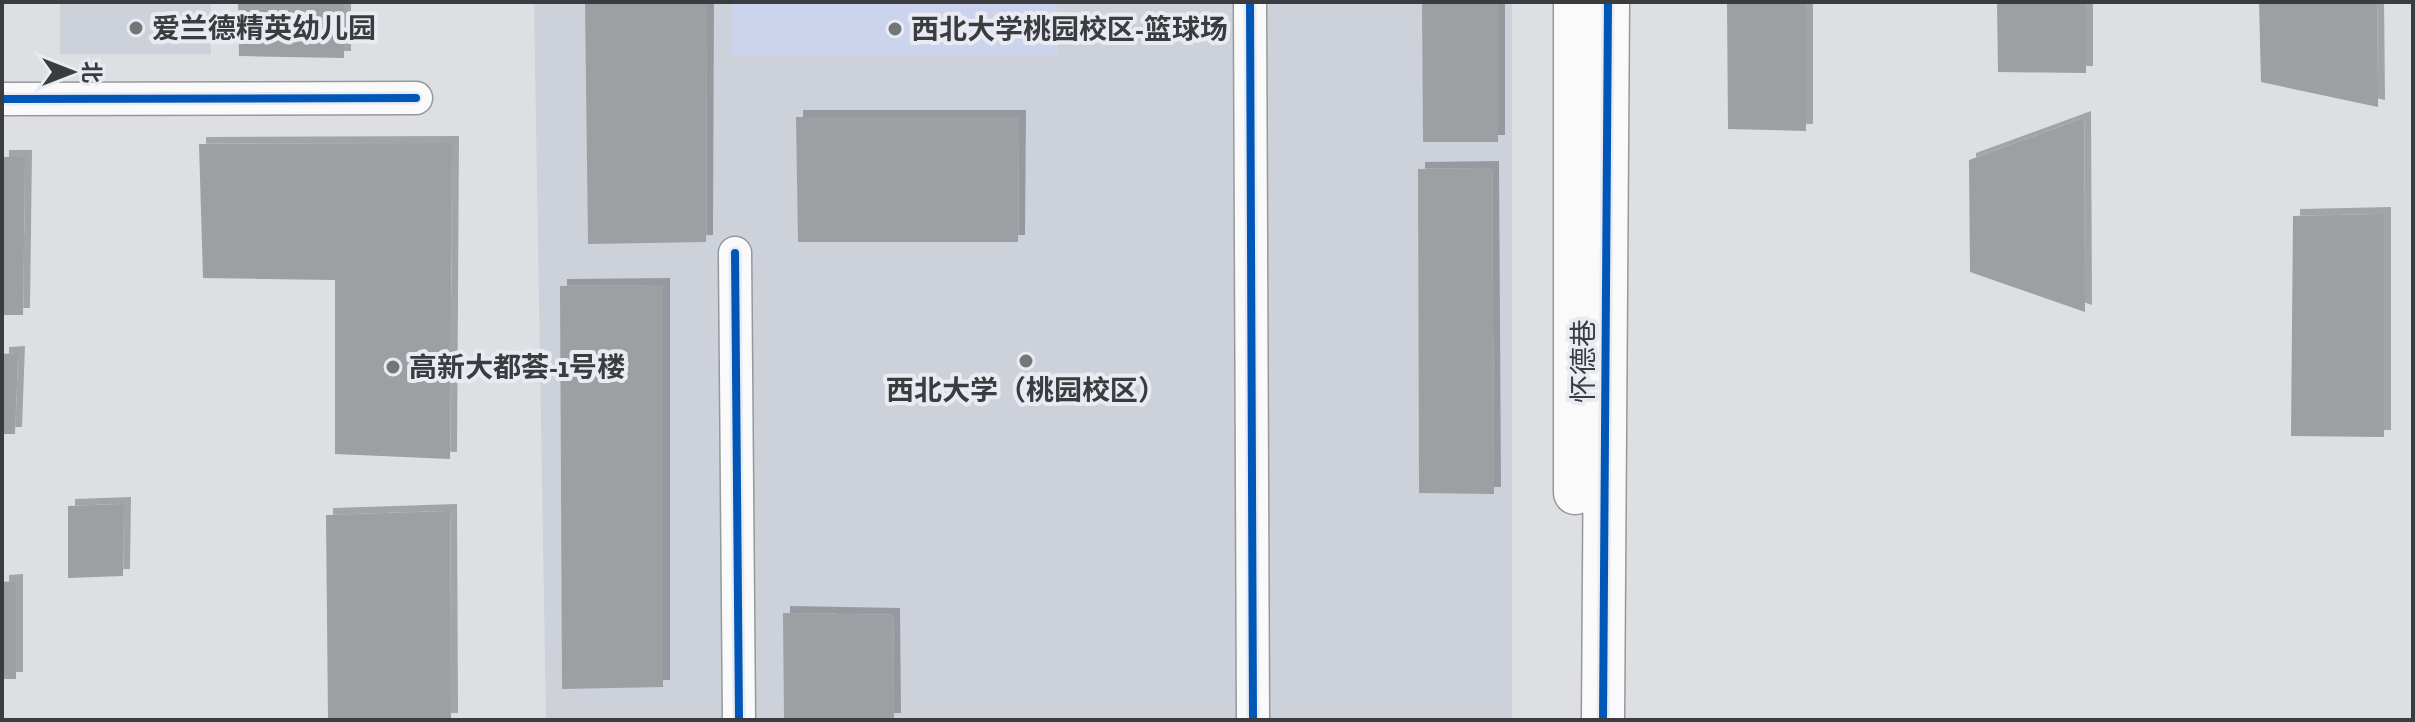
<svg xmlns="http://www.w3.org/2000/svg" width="2415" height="722" font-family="'Zilla Slab','Noto Sans SC',serif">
<defs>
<filter id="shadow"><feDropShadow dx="7" dy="-7" stdDeviation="0" flood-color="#0004"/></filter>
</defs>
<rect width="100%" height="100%" fill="#dddfe3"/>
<path fill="#cdd1d9" d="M60,2H211V54H60Z
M534,2H1512V720H546Z"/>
<path fill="#cbd3ed" d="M732,2H1058V56H732Z"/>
<path fill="#9e9fa2" filter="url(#shadow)" d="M238,2H344V58L239,56Z
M585,2H707L706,242L588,244Z
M1422,2H1498V142H1423Z
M1727,2H1806V131L1728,129Z
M1997,2H2086V73L1998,72Z
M2259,2H2377L2378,107L2261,82Z
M796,117H1019L1018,242H798Z
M2084,118L2085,312L1970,272L1969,160Z
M452,143L450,459L335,454V280L203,278L199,144Z
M2,157H25L23,315H2Z
M1492,168L1494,494L1419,493L1418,169Z
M2384,214V437L2291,436L2293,216Z
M663,285V687L562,689L560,286Z
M18,353L15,434H2V354Z
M124,504L123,576L68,578V506Z
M450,511L451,720H328L326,515Z
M16,581V679H2V582Z
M783,613L893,615L894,720H784Z"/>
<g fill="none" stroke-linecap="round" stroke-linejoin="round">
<defs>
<path id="minor" d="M1250,2L1253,720
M2,99L416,98
M735,253L739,720"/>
<path id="tertiary" d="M1575,2V493
M1603,720L1608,2"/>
</defs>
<use href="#minor" stroke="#97989b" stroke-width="35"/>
<use href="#tertiary" stroke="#97989b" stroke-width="45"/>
<use href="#minor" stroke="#fafafb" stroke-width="32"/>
<use href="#tertiary" stroke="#fafafb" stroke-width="42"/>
<defs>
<path id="cycleway" d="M1250,2L1253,720
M2,99L416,98
M735,253L739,720
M1603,720L1608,2"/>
</defs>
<use href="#cycleway" stroke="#e9ebf2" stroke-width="13"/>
<use href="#cycleway" stroke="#0057b8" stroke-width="8"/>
</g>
<g fill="#747578" stroke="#e9ebf2" stroke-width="3">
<circle cx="136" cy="28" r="8"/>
<circle cx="895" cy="29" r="8"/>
<circle cx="1026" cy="361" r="8"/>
<circle cx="393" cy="367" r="8"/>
</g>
<g text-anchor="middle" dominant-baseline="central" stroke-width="8" stroke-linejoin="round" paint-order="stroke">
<g font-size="28" font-weight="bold" fill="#3b3c3f" stroke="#e9ebf2" text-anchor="start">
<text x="152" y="28">爱兰德精英幼儿园</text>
<text x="911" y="29">西北大学桃园校区-篮球场</text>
<text x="409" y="367">高新大都荟-1号楼</text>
<text x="1026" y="390" text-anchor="middle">西北大学（桃园校区）</text>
</g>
<g font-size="28" fill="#3b3c3f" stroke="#e9ebf2">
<text transform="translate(1583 361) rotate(-90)">怀德巷</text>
</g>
</g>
<rect width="2415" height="722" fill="none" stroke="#3b3c3f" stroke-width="8"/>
<g transform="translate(72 72) rotate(90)" stroke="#e9ebf2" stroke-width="6" paint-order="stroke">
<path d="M0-6L14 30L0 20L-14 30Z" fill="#3b3c3f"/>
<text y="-12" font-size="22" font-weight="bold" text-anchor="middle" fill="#3b3c3f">北</text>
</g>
</svg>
